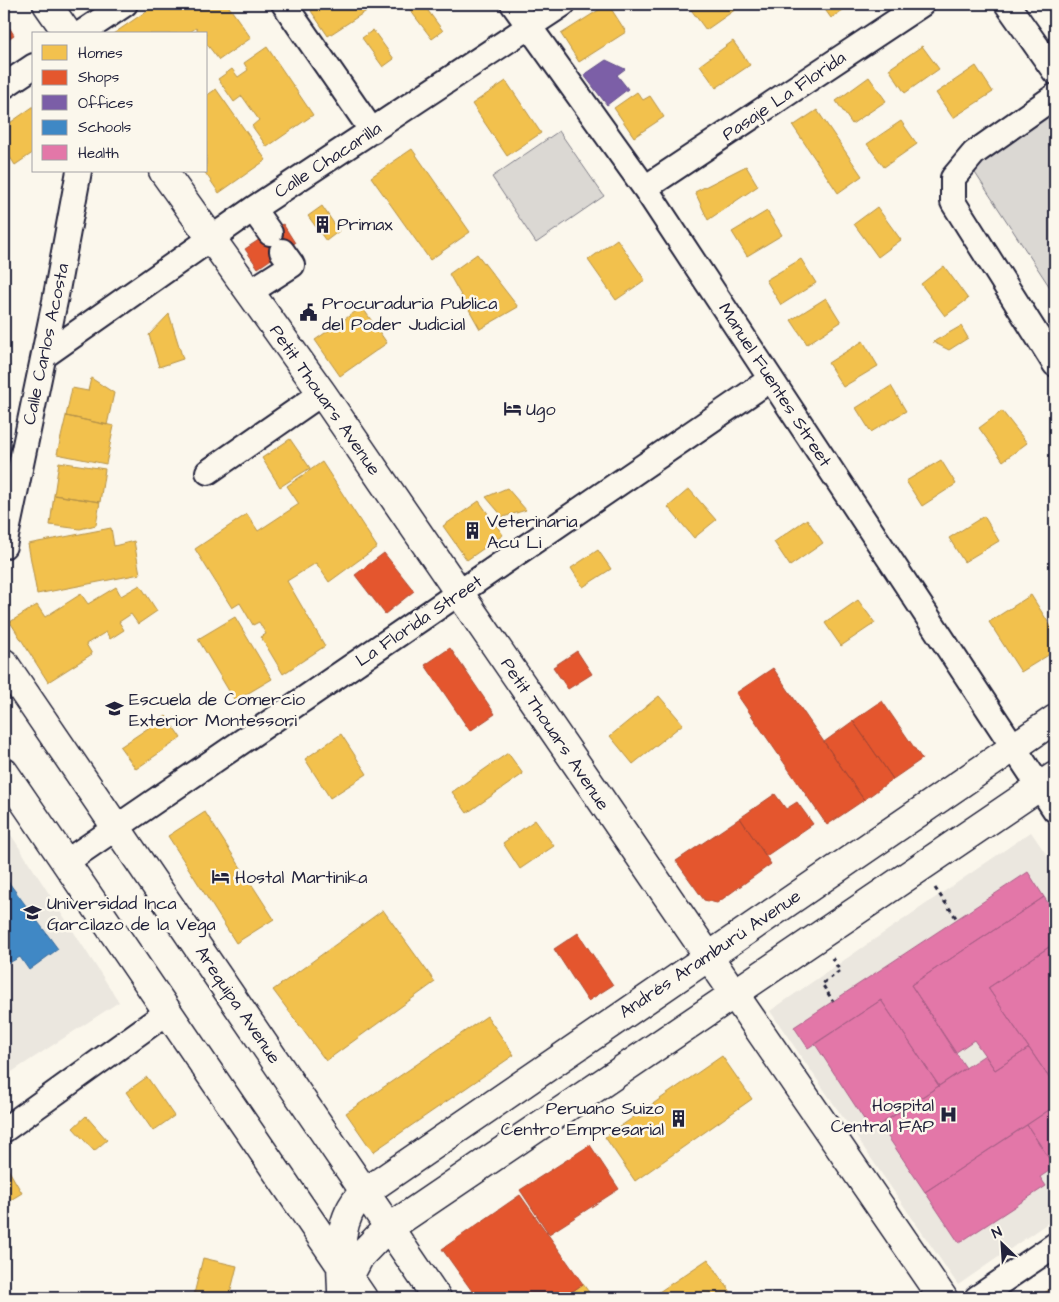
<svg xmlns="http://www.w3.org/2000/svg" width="1059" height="1302" font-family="'Architects Daughter',sans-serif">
<rect width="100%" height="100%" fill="#fbf7ec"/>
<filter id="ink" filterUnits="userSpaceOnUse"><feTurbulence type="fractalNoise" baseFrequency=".02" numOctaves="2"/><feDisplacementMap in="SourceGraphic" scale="10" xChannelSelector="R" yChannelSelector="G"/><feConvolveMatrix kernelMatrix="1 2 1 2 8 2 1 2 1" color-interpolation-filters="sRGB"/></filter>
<g filter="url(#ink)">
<path fill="#ebe7df" d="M4,824L119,1002L4,1077Z
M1031,832L1055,867V1218L958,1285L770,1011Z"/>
<path fill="#dbd8d3" stroke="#7e7d87" d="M1055,90V295L964,156Z
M559,131L604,196L536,243L492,177Z"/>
<path fill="#f2c14e" stroke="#b49148" d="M157,4H227L251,38L219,60L206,43V34H200L196,28L187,34H113Z
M322,4H364L368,10L328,36L311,11Z
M419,4H423L443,31L432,39L410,10Z
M608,4L626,32L579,62L561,34Z
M694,4H737L739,7L706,30L689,7Z
M821,4H852L831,18Z
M373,30L394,59L383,67L362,38Z
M733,41L750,65L716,88L700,65Z
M922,46L939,69L905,93L889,69Z
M267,47L313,115L267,147L252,126L259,120L242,96L234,102L218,79L232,69L238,77L248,70L244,63Z
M976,66L993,92L953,118L936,93Z
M869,77L886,101L852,124L836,101Z
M506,81L541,133L507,156L472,104Z
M216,89L266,160L219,193L204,171H206V96Z
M637,92L643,100L650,96L664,117L634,137L614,108Z
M34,106V152L15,165L4,148V127Z
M817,110L862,176L838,193L793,126Z
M901,121L917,144L884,167L867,144Z
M412,149L470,232L430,260L371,177Z
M746,166L758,186L708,220L695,192Z
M322,206L339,231L326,241L308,216Z
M877,207L901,240L878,257L854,224Z
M767,211L782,235L747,256L732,232Z
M617,239L645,280L616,300L588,260Z
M477,254L518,307L480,329L449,274Z
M801,259L816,283L781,305L766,280Z
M944,266L968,299L945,316L921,284Z
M826,298L841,322L807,344L791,320Z
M362,307L387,343L340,376L315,340Z
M169,314L183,359L159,367L149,335Z
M961,326L968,338L949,350L933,342Z
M863,341L878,366L843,387L828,363Z
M91,378L114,393L107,425L66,416L72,388L88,391Z
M891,386L906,411L871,432L856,408Z
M1002,411L1027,443L1003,461L979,428Z
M66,416L114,426L106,464L57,454Z
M290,439L310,468L280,487L262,458Z
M941,460L956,484L922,506L906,481Z
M59,462L105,469L100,502L54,495Z
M322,462L377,547L329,582L316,563L287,581L325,646L283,674L261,637L266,634L259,622L253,625L240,603L232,608L195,549L247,514L258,531L299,504L287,486Z
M507,488L526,510L503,517L486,497Z
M689,489L716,520L694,538L668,507Z
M54,495L100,502L96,525L80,529L50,525Z
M479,501L503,535L467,560L443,526Z
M984,516L999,541L964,562L949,538Z
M807,519L823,543L790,566L774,542Z
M111,528L114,546L134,541L140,574L37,594L28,544Z
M598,550L611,569L583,587L571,568Z
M140,585L157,611L138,624L131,614L119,622L124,630L110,639L106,632L86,644L92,654L48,682L10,622L37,605L45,617L81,594L88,604L116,587L121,596Z
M1031,595L1055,633V651L1021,672L989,622Z
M858,600L875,623L841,646L825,623Z
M235,617L272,679L235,701L198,639Z
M659,696L683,724L633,764L610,736Z
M166,716L181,738L136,769L120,747Z
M341,734L367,774L330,798L305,759Z
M508,753L523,774L467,813L452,792Z
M205,812L274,919L236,943L168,836Z
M535,820L554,846L520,869L503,843Z
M383,910L435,982L326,1061L273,990Z
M487,1016L514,1055L373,1152L346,1113Z
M722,1056L752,1099L635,1181L605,1137Z
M147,1077L174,1116L153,1131L126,1092Z
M86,1116L107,1140L94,1151L73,1128Z
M8,1169L22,1193L4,1204V1172Z
M203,1258L237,1266L229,1298H193Z
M708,1259L735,1298H650Z
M583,1284L593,1298H563Z
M1053,1287L1055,1298H1037Z"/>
<path fill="#e4572e" stroke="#aa4732" d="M4,19L14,35L4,42Z
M283,224L295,243L258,268L245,249Z
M384,553L414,591L385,614L355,575Z
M450,648L495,714L470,731L425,665Z
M577,651L592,674L568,689L553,667Z
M773,668L864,800L827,825L736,693Z
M882,701L922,759L893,779L853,721Z
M853,721L893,779L864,800L824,742Z
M775,794L786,809L797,802L813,824L766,856L740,818Z
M740,818L771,864L717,903L704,900L676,861Z
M578,933L613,985L588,1001L554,949Z
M590,1145L619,1189L549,1234L520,1190Z
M520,1195L583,1284L563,1298H477L442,1249Z"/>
<path fill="#7b5ea7" stroke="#604c87" d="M606,60L625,69L617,75L628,89L607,105L584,75Z"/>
<path fill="#3f88c5" stroke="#36699c" d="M4,876L58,949L29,970L20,957L7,964L4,958Z"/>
<path fill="#e377a8" stroke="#a95e87" d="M1028,872L1044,897L911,985L966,1068L939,1086L881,1000L808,1048L794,1027Z
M1044,897L1055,913V943L988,988L1029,1048L995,1070L974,1040L955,1053L911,985Z
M1055,943V1080L1052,1082L988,988Z
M881,1000L939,1086L871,1130L815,1044Z
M1029,1048L1052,1082L1055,1080V1106L925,1192L880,1125L985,1055L995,1070Z
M1055,1106V1168L1027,1125Z
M1027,1125L1055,1167L1040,1177L1046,1186L959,1243L925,1192Z"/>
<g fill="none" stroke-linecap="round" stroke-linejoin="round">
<defs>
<path id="minor" d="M284,4L372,131
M513,4L645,188L1055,810
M1007,4L1055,72
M80,34L125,4
M4,86L34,66
M1055,96L974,153L953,178V202L1055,364
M645,188L922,4
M253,209L270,233
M250,292L292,265L282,251
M44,356L253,209L563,4
M208,472L322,393
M4,546L55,301L79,171
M66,862L771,379
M4,1130L169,1011
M977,1298L1055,1245"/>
<path id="major" d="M47,4L68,34
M163,171L322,393L943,1298
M4,663L437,1298
M4,772L363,1298
M342,1290L360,1256L383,1232L1055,776
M342,1291C341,1258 336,1221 361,1195L1055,719"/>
</defs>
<use href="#minor" stroke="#22223b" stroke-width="28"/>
<use href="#major" stroke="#22223b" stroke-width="31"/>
<path stroke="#22223b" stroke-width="3" stroke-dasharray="4 4" stroke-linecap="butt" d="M935,888L957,919
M832,958L840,971L822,984L833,1001"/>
<use href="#minor" stroke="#fbf7ec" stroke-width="24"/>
<use href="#major" stroke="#fbf7ec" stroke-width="28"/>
</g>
</g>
<defs>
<symbol id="building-bare" viewBox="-9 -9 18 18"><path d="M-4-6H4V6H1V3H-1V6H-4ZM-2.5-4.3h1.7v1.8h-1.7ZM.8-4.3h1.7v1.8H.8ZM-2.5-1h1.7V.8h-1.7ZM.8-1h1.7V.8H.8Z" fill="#22223b" stroke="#fbf7ec" stroke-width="2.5" paint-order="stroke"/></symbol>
<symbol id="civic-bare" viewBox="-9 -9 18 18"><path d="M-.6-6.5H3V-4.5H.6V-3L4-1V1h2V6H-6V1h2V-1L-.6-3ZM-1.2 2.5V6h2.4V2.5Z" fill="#22223b" stroke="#fbf7ec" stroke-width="2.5" paint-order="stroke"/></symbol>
<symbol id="hotel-bare" viewBox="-9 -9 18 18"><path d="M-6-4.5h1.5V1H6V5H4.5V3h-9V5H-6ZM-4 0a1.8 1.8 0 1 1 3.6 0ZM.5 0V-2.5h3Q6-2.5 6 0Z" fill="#22223b" stroke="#fbf7ec" stroke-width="2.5" paint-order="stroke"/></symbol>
<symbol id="university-bare" viewBox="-9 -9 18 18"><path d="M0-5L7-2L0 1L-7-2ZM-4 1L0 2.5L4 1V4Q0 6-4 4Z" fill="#22223b" stroke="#fbf7ec" stroke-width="2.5" paint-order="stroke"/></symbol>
<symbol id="hospital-bare" viewBox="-9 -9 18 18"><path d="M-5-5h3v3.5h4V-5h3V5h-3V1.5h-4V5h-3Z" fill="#22223b" stroke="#fbf7ec" stroke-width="2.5" paint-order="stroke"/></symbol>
</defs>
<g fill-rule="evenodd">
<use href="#building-bare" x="310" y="212" width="25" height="25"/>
<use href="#civic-bare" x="296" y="300" width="25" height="25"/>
<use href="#hotel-bare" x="500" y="396" width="25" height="25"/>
<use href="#building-bare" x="460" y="518" width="25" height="25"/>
<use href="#university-bare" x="102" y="696" width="25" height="25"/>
<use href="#hotel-bare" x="208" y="864" width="25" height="25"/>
<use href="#university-bare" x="20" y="900" width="25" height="25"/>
<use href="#hospital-bare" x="936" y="1102" width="25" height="25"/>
<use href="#building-bare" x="666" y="1106" width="25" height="25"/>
</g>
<g text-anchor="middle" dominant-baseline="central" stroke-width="5" stroke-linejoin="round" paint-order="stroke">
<g font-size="18" fill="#22223b" stroke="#fbf7ec">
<text transform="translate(784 96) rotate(-34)">Pasaje La Florida</text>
<text transform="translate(328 160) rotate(-33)">Calle Chacarilla</text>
<text transform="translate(46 344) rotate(-78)">Calle Carlos Acosta</text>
<text transform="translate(775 385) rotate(57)">Manuel Fuentes Street</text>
<text transform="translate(325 400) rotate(55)">Petit Thouars Avenue</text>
<text transform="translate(419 621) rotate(-34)">La Florida Street</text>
<text transform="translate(555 734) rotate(56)">Petit Thouars Avenue</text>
<text transform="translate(710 954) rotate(-34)">Andrés Aramburú Avenue</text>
<text transform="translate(238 1005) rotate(56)">Arequipa Avenue</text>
</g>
<g font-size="18" fill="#22223b" stroke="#fbf7ec" text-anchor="start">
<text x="337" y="224">Primax</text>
<text x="322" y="303">Procuraduria Publica<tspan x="322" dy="21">del Poder Judicial</tspan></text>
<text x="526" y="409">Ugo</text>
<text x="487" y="521">Veterinaria<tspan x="487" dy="21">Acu Li</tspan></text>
<text x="129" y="699">Escuela de Comercio<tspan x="129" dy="21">Exterior Montessori</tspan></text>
<text x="235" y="877">Hostal Martinika</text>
<text x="47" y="903">Universidad Inca<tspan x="47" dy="21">Garcilazo de la Vega</tspan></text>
<text x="934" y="1105" text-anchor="end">Hospital<tspan x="934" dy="21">Central FAP</tspan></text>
<text x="664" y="1108" text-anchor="end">Peruano Suizo<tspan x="664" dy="21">Centro Empresarial</tspan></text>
</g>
</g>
<rect width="1059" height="1302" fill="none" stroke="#fbf7ec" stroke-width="20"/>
<rect x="10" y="10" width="1039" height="1282" fill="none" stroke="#22223b" stroke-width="2" filter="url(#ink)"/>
<rect x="32" y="32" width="175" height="140" fill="#fbf7ec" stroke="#a4a2a5"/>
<rect x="42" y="45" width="25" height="15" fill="#f2c14e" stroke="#a4a2a5"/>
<text x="78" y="58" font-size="15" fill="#22223b">Homes</text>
<rect x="42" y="70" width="25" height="15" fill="#e4572e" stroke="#a4a2a5"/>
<text x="78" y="82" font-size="15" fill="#22223b">Shops</text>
<rect x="42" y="95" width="25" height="15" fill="#7b5ea7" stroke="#a4a2a5"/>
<text x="78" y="108" font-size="15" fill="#22223b">Offices</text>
<rect x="42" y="120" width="25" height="15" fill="#3f88c5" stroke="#a4a2a5"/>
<text x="78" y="132" font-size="15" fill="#22223b">Schools</text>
<rect x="42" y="145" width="25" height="15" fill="#e377a8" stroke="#a4a2a5"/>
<text x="78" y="158" font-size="15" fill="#22223b">Health</text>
<g transform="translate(1002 1244) rotate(335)" stroke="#fbf7ec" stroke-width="4" paint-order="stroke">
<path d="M0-4L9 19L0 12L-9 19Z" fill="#22223b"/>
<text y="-8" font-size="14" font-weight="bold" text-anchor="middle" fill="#22223b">N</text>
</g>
</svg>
